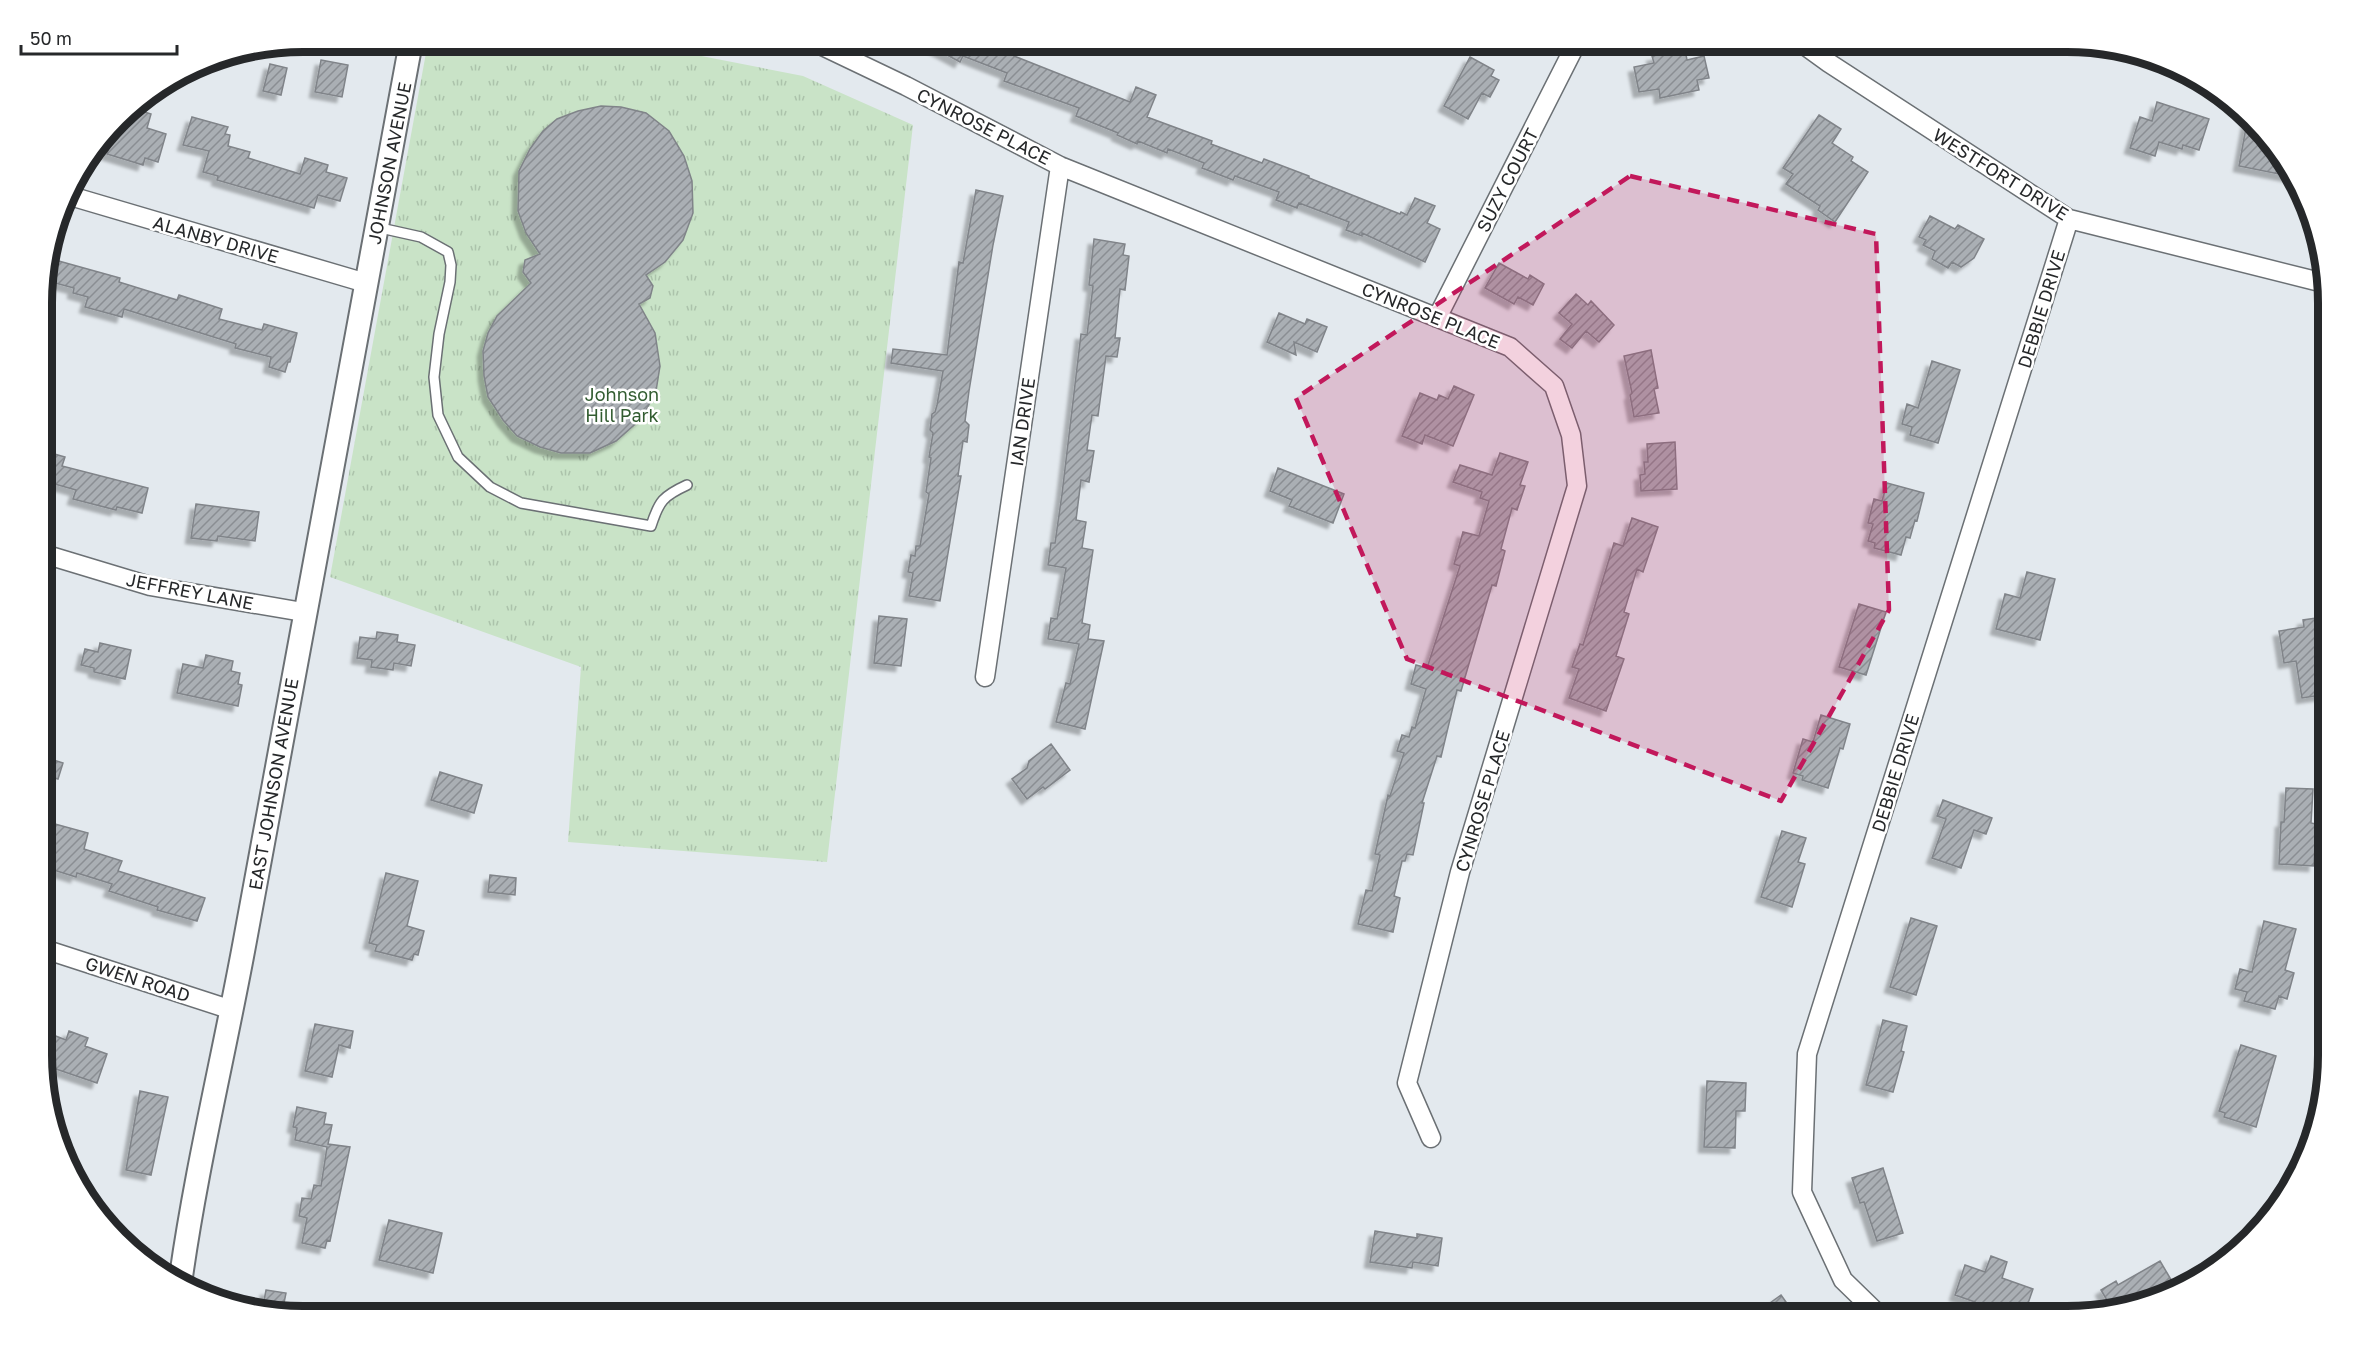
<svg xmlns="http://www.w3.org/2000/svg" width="2371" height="1358" font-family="'Golos Text',sans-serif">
<defs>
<pattern id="park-tufts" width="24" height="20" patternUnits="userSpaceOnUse" patternTransform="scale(1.5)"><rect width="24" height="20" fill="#c9e3c7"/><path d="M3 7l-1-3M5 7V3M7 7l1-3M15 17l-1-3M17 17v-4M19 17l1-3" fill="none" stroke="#acc3ab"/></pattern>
<pattern id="building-hatch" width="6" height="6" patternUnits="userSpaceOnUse" patternTransform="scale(1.5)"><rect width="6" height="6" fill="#aaafb4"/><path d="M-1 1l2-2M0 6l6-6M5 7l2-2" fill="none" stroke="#8a8e93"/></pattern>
<filter id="shadow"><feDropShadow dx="-5.5" dy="5.5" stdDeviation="1.5" flood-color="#0004"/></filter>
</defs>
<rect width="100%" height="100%" fill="#e3e9ee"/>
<path fill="url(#park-tufts)" d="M428,42H630L803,76L913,125L827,862L568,842L581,667L330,577Z"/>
<path fill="url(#building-hatch)" stroke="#808489" stroke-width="1.5" filter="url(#shadow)" d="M923,42H988L1015,52L1014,56L1130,102L1136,87L1156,95L1147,117L1212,141L1211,144L1262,163L1264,159L1309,176V178L1400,214L1401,212L1407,215L1415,198L1435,206L1427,223L1440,229L1425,262L1362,233V236L1346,230L1349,222L1299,203L1297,208L1276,200L1279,192L1235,176L1233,180L1202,168L1204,163L1168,149L1167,153L1138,141L1137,144L1117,135L1118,133L1076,116L1079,108L1004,81L1007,73L963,56L960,62Z
M1685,50L1687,60L1704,56L1709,78L1697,80L1699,90L1660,98L1659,89L1639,92L1634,67L1654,63L1652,56Z
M1470,57L1494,70L1491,76L1499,80L1490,97L1482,93L1468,119L1444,106Z
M321,60L348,65L342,97L315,92Z
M270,64L287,68L281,95L263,91Z
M2157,102L2209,119L2199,150L2183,145L2182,149L2159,142L2155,156L2130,148L2140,117L2152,121Z
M601,106L621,107L646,113L669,131L684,156L692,181L693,213L683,240L665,262L646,275L653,286L650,298L639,304L655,333L660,366L656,391L642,418L616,441L590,453H561L540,447L517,436L503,420L488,397L484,376L483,351L488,333L497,316L531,283L523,272L525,260L540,254L526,233L518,211L519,171L530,149L543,131L557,119L578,111Z
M132,108L151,114L147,128L166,134L158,162L145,158L143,165L107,154L114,128L120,121L127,123Z
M1819,115L1841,129L1832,143L1853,157L1851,161L1868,172L1835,222L1818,210L1820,206L1786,184L1793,174L1783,168Z
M192,117L228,127L225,134L230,135L228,146L250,152L248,158L300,174L305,158L328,165L326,172L347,178L340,201L318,195L314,208L217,180L218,176L203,172L209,151L183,145Z
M2247,122L2285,158L2294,177L2239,166Z
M976,190L1003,196L993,245L969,391L965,421L969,425L967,442L963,441L958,476H961L940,601L909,596L913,573L908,572L911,555L915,556L916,546H920L929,494L926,492L931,458L929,457L933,433L930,430L932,414L935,412L937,405L943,371L891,363L893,349L947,355L959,262L963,263Z
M1930,216L1955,229L1958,225L1984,239L1974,258L1961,267L1952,262L1948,268L1932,259L1935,251L1923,245L1926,240L1919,237Z
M1094,239L1125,244L1123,255L1129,256L1125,290L1120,289L1115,338H1120L1117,357L1106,356L1098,416L1092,415L1087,450L1094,451L1089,482L1081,480L1076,520L1086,522L1082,548L1093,550L1082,623L1090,625L1088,639L1104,641L1085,729L1056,722L1066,683L1070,684L1079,644L1048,639L1051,618L1057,619L1066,568L1048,565L1051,543H1055L1062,494L1081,334L1087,335L1093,286L1089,285Z
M48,258L120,278L119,282L177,300L179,295L222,309L219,319L262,330L264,324L297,333L290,362H288L285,372L269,367L271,357L235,348L236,344L124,309L122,317L85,307L88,297L73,293L74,288L44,280Z
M1499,263L1528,279L1530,275L1544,284L1533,305L1518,297L1514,304L1485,288Z
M1576,294L1588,305L1591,301L1614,325L1599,342L1586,331L1572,348L1560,339L1572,324L1559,313Z
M1279,313L1305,324L1307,319L1327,327L1317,352L1294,342L1296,355L1267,342Z
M1651,350L1658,388L1654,389L1659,413L1634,417L1630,395L1632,393L1624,356Z
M1932,361L1960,370L1938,443L1910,435L1912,427L1902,424L1907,404L1918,408Z
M1454,386L1474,395L1453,446L1425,435L1422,444L1402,436L1420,393L1437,400L1439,395L1448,399Z
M1675,442L1677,489L1641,491L1640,475L1645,474L1644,462H1648L1647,444Z
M44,451L65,457L62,466L148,488L142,513L117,507L116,510L73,499L76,490L44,481Z
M1500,453L1528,462L1520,485L1525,486L1517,510L1512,508L1501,549L1505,551L1496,586L1492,585L1461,691L1457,690L1441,757L1437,756L1422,803H1424L1413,855L1407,854L1405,861H1402L1394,896L1400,898L1393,932L1358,924L1366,890L1372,891L1380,855L1375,854L1388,795L1390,796L1404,753L1397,751L1402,735L1409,737L1412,727L1415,728L1426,689L1411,684L1416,665L1427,668L1460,566L1454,564L1463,532L1479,536L1489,501L1480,498L1482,492L1453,482L1460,465L1492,475Z
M1278,468L1344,494L1333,523L1289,506L1292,500L1270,491Z
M1887,483L1924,493L1917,521L1915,520L1910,538L1906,537L1901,555L1874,548L1875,543L1868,541L1873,524L1868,523L1874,499L1882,501Z
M196,504L259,512L255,541L218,536L217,541L191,538Z
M1632,518L1658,527L1643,572L1637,569L1624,612L1629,614L1616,656L1624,659L1606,711L1569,698L1579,669L1572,667L1580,644L1583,645L1614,543L1623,546Z
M2027,572L2055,579L2040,640L1996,629L2005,594L2020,598Z
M1859,604L1886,612L1866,675L1839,667Z
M879,616L907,619L901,666L874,663Z
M2323,617L2328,650V694L2302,698L2296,661L2284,663L2279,631L2304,627L2303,620Z
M377,632L398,635L397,642L415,645L411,666L394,663L393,670L371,667L372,660L357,658L360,637L376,639Z
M100,643L131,650L125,679L94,672V668L81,665L85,649L98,652Z
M206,655L233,661L231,671L240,673L238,684L242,685L238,706L177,693L183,664L203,668Z
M1821,715L1850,724L1843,749L1840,748L1828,788L1802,780L1803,776L1793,773L1803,739L1813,742Z
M1051,744L1070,770L1045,789L1043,787L1027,799L1012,779L1027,768L1029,761Z
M44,757L63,763L58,779L44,775Z
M440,772L482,785L474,813L431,800Z
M2286,788L2313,789L2311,823L2316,824L2314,866L2279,864L2281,822H2284Z
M1943,800L1992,818L1986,834L1974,830L1961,868L1932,858L1946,819L1937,816Z
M44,821L88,833L84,849L122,861L118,871L205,898L197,921L157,910L158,907L109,891L112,884L77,873L76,877L44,867Z
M1782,831L1806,838L1798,862L1805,864L1792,907L1761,897Z
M386,873L418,881L407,926L424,931L418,955L414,954L412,960L375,951L377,945L369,943Z
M490,875L516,878L515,895L488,892Z
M1911,918L1937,926L1916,995L1890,987Z
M2264,921L2296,929L2285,970L2294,973L2287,999L2279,996L2275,1009L2244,1001L2247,992L2235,989L2240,969L2252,972Z
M1883,1020L1907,1026L1901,1051L1904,1052L1893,1092L1866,1085Z
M315,1024L353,1031L350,1048L339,1045L332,1077L305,1071Z
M69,1031L88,1038L85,1046L107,1054L97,1083L44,1065V1044L48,1033L66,1040Z
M2241,1045L2276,1056L2256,1127L2224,1117L2225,1113L2219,1111Z
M1707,1081L1746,1083L1745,1111H1736L1735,1148L1704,1147Z
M140,1091L168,1097L151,1175L126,1170Z
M297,1107L326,1113L324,1124L332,1125L328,1144L350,1147L330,1241L327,1240L325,1248L302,1243L307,1218L299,1216L302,1198L311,1199L314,1185L321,1186L327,1147L295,1140L297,1128L293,1127Z
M1883,1168L1903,1233L1877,1241L1864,1202L1860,1203L1852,1178Z
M389,1220L442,1233L433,1273L379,1260Z
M1375,1231L1417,1238V1234L1442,1238L1438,1266L1413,1262L1412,1268L1370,1262Z
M1991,1256L2007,1262L2002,1278L2033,1289L2024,1315H1970L1975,1302L1955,1295L1965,1265L1985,1272Z
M2160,1261L2176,1288L2111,1307L2101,1290L2116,1281L2118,1285Z
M266,1290L286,1293L282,1313L262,1311Z
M1781,1295L1796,1316H1752Z"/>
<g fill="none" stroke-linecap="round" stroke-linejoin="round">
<defs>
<path id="service" d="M376,227L421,237L448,252L451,265L450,282L439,334L434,377L438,415L458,457L490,487L521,503L651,526C659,501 663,496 687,485"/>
<path id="minor" d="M814,42L906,86L1060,166L1510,347L1554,386L1571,435L1577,486L1460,872L1407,1083L1431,1138
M1800,42L1829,63L2069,219L2328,284
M67,195L366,283
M1437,318L1577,42
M44,554L150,586L303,612
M985,677L1060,166
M44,949L232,1010
M1880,1316L1843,1280L1802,1192L1807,1054L2069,219"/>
<path id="tertiary" d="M180,1284C196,1167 225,1051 246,935C300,637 357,340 411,42"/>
</defs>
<use href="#service" stroke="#6b7074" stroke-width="12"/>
<use href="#minor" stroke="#6b7074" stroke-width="21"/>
<use href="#tertiary" stroke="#6b7074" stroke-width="26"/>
<use href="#service" stroke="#fff" stroke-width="9"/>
<use href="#minor" stroke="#fff" stroke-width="18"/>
<use href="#tertiary" stroke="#fff" stroke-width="22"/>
</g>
<path fill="#c2185b" fill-opacity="0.2" stroke="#c2185b" stroke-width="4.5" stroke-dasharray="12 8" stroke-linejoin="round" d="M1630,176L1876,234L1889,610L1781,801L1407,659L1296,398Z"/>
<g text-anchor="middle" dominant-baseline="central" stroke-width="5" stroke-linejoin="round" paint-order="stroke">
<g font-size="18" fill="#26282a" stroke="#fff">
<text transform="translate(984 126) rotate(27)">CYNROSE PLACE</text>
<text transform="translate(389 163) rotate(-79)">JOHNSON AVENUE</text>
<text transform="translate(2001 174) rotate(32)">WESTFORT DRIVE</text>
<text transform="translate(1507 180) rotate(-63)">SUZY COURT</text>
<text transform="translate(216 239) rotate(16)">ALANBY DRIVE</text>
<text transform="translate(2041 309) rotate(-73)">DEBBIE DRIVE</text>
<text transform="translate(1431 315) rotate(22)">CYNROSE PLACE</text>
<text transform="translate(1022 422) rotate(-82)">IAN DRIVE</text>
<text transform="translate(190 591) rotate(11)">JEFFREY LANE</text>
<text transform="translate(1895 773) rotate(-73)">DEBBIE DRIVE</text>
<text transform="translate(273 784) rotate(-80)">EAST JOHNSON AVENUE</text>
<text transform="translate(1482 801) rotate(-73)">CYNROSE PLACE</text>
<text transform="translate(138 979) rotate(18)">GWEN ROAD</text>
</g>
<g font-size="18" fill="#325c30" stroke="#fff">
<text x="622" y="394">Johnson<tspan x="622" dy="21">Hill Park</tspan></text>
</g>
</g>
<path d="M0 0H2371V1358H0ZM303 52H2067A251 251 0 0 1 2318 303V1055A251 251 0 0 1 2067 1306H303A251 251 0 0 1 52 1055V303A251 251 0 0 1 303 52Z" fill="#fff" fill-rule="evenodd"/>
<path fill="none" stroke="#26282a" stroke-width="8" d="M303 52H2067A251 251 0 0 1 2318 303V1055A251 251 0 0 1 2067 1306H303A251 251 0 0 1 52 1055V303A251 251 0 0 1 303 52Z"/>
<path d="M21 45v9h156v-9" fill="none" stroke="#26282a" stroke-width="3"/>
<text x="30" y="45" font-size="18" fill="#26282a" stroke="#ffffff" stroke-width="4.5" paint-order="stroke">50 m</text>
</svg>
